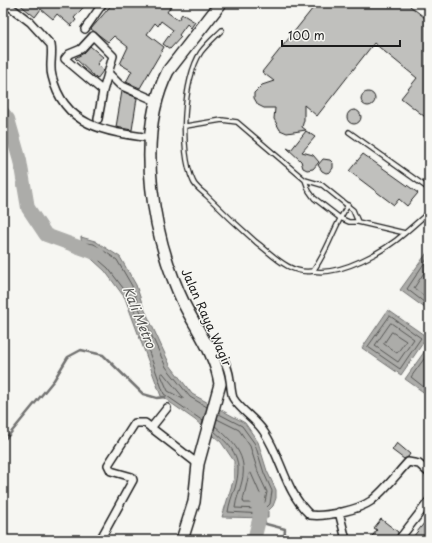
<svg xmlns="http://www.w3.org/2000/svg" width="432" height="543" font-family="'Playpen Sans',sans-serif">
<rect width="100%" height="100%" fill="#f6f6f2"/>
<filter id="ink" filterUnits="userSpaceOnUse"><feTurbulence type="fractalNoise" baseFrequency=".025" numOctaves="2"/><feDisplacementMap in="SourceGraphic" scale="8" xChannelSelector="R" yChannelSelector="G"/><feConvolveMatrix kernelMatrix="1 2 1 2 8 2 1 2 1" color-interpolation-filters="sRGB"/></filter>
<g filter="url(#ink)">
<path fill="#acaca9" stroke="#727271" d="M81,237L95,241L120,257L136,285L143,306L170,365L192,394L245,423L258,442L267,471L276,490V498L273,506L268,511V518L222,517L234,478V461L221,442L195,420L161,396L125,298L105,271L82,250Z
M429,250V311L400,290Z
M388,310L427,337L401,375L362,348Z
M429,345V396L405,379Z"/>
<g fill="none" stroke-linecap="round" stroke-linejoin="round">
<path stroke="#565654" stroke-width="1" d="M429,256L407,289L429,306
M429,265L414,288L429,300
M390,316L421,338L400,369L368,347Z
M391,323L414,339L398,362L375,346Z
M392,332L406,341L397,353L384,344Z
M429,352L411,377L429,391
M163,373L183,397V399L168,391L161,375Z
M203,421L164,394L129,296L108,268L86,249V243L94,244L117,260L132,286L139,308L166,367L190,397L207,407
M215,426C233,441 248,456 242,481C240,490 236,499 235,508L259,509L265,502L267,492L259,475L250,446L239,430L217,419
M214,431C235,449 243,460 235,488C232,496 229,504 228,512L263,514L265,509L270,504L272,491L264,473L255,444L242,426L219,414
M251,473L261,496L255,503H244L243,500L249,474Z"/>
<path stroke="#727271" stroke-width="2.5" d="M3,440L9,435L54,380L68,357L81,350L103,355L143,394L157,398L165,397
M260,516L266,524L285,529L284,540"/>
<path stroke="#acaca9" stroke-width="14" d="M3,113L8,119L20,161L28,208L46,235L98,254
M254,540L260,516L257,500"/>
</g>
<path fill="#c0c0bd" stroke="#1c1c1c" d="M18,3H55L61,8L65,3H87L74,18L76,20L71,26L57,14L53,19L41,9L35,17Z
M113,3H173L167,12L178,20L182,14L195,22L191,28L187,24L179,35L181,37L170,49L163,44L173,30L161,21L158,26L155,23L147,34L164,47L140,88L126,82L132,71L120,64L128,47L114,36L108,42L91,29Z
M317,3H412L410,6L429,21V120L401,98L417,78L374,43L317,116L304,105V120L302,127L306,130L287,133L280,130L274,119L275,108H264L258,105L254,98V93L262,85L274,81L262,72Z
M90,46L103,57L97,64L103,71L97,79L75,58L84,53Z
M122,91L137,98L132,130L116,127Z
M361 99a7 7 0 1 1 14 0a7 7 0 1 1-14 0Z
M347 117a7 7 0 1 1 14 0a7 7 0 1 1-14 0Z
M306,131L315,137L302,152L313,155L319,162L313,169L307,170L303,168L301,161L287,148L291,150Z
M363,154L418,193L407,206L399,199L394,205L349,171Z
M323,159L330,160L333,163V168L330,172L326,173L322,171L318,165Z
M397,443L410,454L408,457L404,459L392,450Z
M429,517V540H416L413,537Z
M381,519L398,532L396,540H369L377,530L374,528Z"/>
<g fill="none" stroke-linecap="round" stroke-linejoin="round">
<defs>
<path id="service" d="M222,30C215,37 207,44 201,52C183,78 179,152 193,181C195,187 203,192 207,196C223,212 239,227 256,242C273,255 290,275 313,271C328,251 334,226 348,205
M186,126L222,120L237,122L305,180L322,185L353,210L358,222
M349,132L429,189
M305,180L309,191L314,198L340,218L349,222H358L405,233L429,212
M313,271C340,276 385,251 405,233"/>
<path id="minor" d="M5,3L30,22L51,45C53,55 49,66 52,76C64,127 107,132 151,138
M85,29L103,3
M108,73L120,85L156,101
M98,119L103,91L65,59L69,54L81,49L93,36L113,56L103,91
M207,341C220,352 228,363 230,380C231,386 231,392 233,398C241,411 256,419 264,432C282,458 285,492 310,515C326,517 358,510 371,501C385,490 396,475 408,462L419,464L429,473
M151,428L167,408
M339,512L346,540
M401,537L429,501
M100,540L133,480L132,477L111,471L108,465L135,423H145L198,464"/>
<path id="secondary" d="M182,540L194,502L198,464L220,384C216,355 197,330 184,304C153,239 134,137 168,71L221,3"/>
</defs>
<use href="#service" stroke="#1c1c1c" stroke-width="6"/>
<use href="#minor" stroke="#1c1c1c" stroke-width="10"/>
<use href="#secondary" stroke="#1c1c1c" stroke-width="14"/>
<use href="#service" stroke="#f6f6f2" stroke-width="3.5"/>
<use href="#minor" stroke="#f6f6f2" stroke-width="7"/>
<use href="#secondary" stroke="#f6f6f2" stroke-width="11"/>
</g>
</g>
<g text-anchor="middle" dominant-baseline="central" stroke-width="3" stroke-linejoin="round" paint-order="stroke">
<g font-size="12" fill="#1c1c1c" stroke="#f6f6f2">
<text transform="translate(207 317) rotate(66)">Jalan Raya Wagir</text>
</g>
<g font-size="13" font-style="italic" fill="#565654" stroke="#f6f6f2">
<text transform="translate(140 317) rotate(68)">Kali Metro</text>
</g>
</g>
<rect width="432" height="543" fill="none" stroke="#f6f6f2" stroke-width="16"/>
<rect x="8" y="8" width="416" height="527" fill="none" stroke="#1c1c1c" stroke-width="1.5" filter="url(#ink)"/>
<path d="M282 40v6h118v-6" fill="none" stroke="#1c1c1c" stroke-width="2"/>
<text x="288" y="40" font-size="12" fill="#1c1c1c" stroke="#f6f6f2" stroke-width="3" paint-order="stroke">100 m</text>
</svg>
